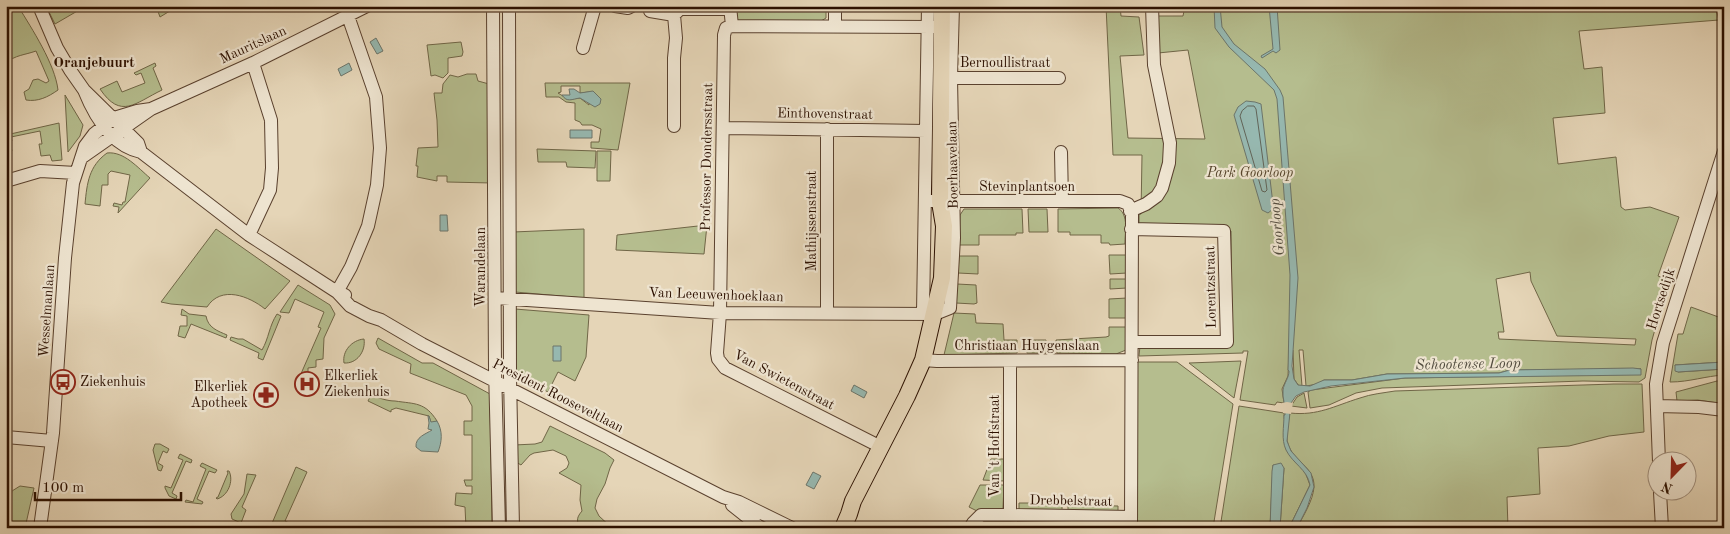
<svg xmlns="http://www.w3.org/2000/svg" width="1730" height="534" font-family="'Old Standard TT',serif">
<rect width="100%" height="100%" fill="#e5d5b7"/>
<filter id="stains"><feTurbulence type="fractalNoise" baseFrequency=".004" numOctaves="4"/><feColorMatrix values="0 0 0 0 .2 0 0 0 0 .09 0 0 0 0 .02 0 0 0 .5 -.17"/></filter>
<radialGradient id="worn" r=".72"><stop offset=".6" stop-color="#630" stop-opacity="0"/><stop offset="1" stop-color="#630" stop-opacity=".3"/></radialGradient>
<path fill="#b5bd8e" stroke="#706647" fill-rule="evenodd" d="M6,6H18C32,29 55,64 58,90C48,97 38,102 26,100L24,92L29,89L33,80L38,79L46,83L49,81L36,51C25,55 15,55 6,63Z
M46,6H86L55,24Z
M156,6H178L160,17Z
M732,6H826V18L821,21L733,22Z
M1106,6H1120L1121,16L1139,17L1144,55L1120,56L1128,138L1205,139L1188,50L1158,53V16H1183L1185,6H1715L1719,20L1579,31L1584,69L1602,67L1605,113L1553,118L1558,164L1616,157L1621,207L1625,210L1650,207L1679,217L1658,276L1669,280L1652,340L1645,378L1639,382L1583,381L1382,388L1356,393L1329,405L1310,408L1308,392L1311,390L1405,378L1583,375L1641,369L1510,370L1499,373L1387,374L1352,380H1324L1318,384L1306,386L1303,350H1299L1302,386H1299L1294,379L1293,350H1289L1288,376L1282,389L1284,403L1277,402L1275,405L1240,400L1248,351H1243V353L1139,356L1140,346L1232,340L1231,231L1226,227L1139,226V214H1141L1142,155H1113ZM1530,272L1531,281L1557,336L1636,339L1635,345L1499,339L1498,332H1504L1496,279Z
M461,42L463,52L462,56L448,58V73L443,78L435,75L431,76L427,45Z
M155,63L156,66L153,68L162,90C135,103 121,120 100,89L117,81L122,92L145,83L141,73L136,75L134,73Z
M467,74H476L478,81L489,84L492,183L447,182V176H437V181L417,177L418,166H416L418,148L438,147L437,120L434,93H442L443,84L450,75L458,77Z
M545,83H630L618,150L591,148V142H599L601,129L592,125H582L580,122L575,120V103L566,102L559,97H546ZM561,86H580V93L589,92V105L580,98C562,100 572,101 558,93L561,92Z
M65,95L83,125L80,136L68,152Z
M59,123L62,160L52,161L50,155L41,156L39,144H42L40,131L11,137L12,141L10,142L12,151L6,152V135Z
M537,149L596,151L595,168L567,167L566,162H538Z
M597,151H611L610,181H597Z
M107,153C124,151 138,168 150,178L118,213L119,207L113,206L114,203L122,205L123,202H125L130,175L111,171L108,174V185H102L100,206L85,204C87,183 89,166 107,153Z
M1118,208C1129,215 1125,232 1125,244L1110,245L1109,243H1101V235H1070V232H1058V209Z
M964,209H1022L1023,233H1016V235H979V245H959L960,215Z
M1028,209H1047L1048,232H1029Z
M707,225L704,254L616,250L617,235Z
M216,229L290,281L265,309C249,296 221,285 207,307L171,304L161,302Z
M584,229V298L515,292L513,232Z
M1109,255H1126L1127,273L1110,274Z
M959,256H978V274L958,273Z
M1110,279H1126L1127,288L1110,289Z
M957,284L976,285L977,303L974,304L956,303Z
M298,285L330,305L335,314L324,338L323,359L316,360V367L308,368V375L300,376L321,328L318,327L324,312L295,299L289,313L280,312Z
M1127,298L1128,318H1109V299Z
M1691,307L1724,319V362L1675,365L1678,372L1724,369V375C1706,376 1689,382 1671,382H1670L1678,334H1683Z
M182,309L189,314L206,316C208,328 218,331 227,335L226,338L191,324L185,338L178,336L180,326H187V316L181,315Z
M515,309L589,315L586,357L575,381L558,372L548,392L515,375Z
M954,313L975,314L976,323L1003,324L1004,340H1017V353L944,355Z
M277,314L281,316L263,360L258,358L259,353L230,340L231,337L238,339H243L262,350C269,338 269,326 277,314Z
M1109,327H1128L1126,350L1116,354L1057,353L1056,340L1106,337L1109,336Z
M378,338L422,363H433L490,394L492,528H466L465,507L455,505L456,493L472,494V486H466L464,480H472V435H464V421H472V406L466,395L410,373L411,364L379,349L376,343Z
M364,339C366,351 357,364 344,363C342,351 352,340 364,339Z
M1027,340H1046V353H1027Z
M1241,361L1234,398L1189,363Z
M1136,362H1177L1233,404L1213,528H1136Z
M1717,381H1724V404L1698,400L1677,401L1676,392Z
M1614,384H1642L1644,432L1609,436L1569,446L1538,448L1540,494L1507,497L1508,528H1322L1316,525L1312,528H1297C1303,516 1313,501 1314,487C1315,467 1293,461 1288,444C1285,435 1288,423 1290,413C1318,416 1334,406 1360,398C1371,394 1383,393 1395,391Z
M1304,393L1307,408L1291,406L1297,397Z
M371,395C379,398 387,401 395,401C415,404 425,402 437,421L431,423L429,416L396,408L391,410V412L368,401Z
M1239,406L1284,413L1286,449L1305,472L1310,485L1289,528H1280L1284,468L1273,465L1270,528H1220Z
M550,426L605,453L614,460L610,468L605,484L597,499L595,508L599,516L612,528H580C576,520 577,517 582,511L580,500L581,485L559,473L567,468L569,463L566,456L553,450L534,453L530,455L521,465L516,462L514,445L535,444L542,442Z
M155,444H160L169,449L167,453L163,451L158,463L163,466L161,471L158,470L153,450Z
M180,454L192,460L191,463L186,461L172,493L177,496L176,499L169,496L165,488V486L171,488L183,460L178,458Z
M991,459H1005L1004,481L983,480Z
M202,463L217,470L215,473L209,471L197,499L203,502L202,504L185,502L186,500L193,502L206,469L200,466Z
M296,467L307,472L285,521L299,528H270Z
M227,471H229C234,481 228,496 217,499L216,498L218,497L228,473Z
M247,474L256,475L242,507L246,510L241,523L232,519L231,514L244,494Z
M980,485H1004L1003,508L1001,511L979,512L969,507Z
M20,486L34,488L25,528H8L6,519L12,491Z
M1019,503H1062V514H1019Z
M1068,505L1118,506V515L1068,514Z"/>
<path fill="#96b8b0" stroke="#6c756a" d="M1214,6H1220L1222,27L1234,44L1265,69L1280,90L1283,97L1298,278L1292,366L1294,379L1298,385L1310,386L1324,380H1352L1387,374L1499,373L1510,370L1633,368L1641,369V375L1405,378L1331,386L1304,392L1296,396L1291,403L1287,441L1291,451L1311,473L1314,487L1307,508L1297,528H1289L1310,485C1307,469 1293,464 1286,450C1281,439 1284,427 1284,415H1285C1286,406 1282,398 1283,390C1284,383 1289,378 1289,371L1288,370L1290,275L1277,99L1274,90L1229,47L1215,28Z
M1269,6H1277L1280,50L1276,53L1273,51L1262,58L1261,56L1273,49Z
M376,38L383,51L377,54L370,42Z
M349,63L352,70L341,76L338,69Z
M569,89H574L580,93L593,91L601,99L600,104L595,107L580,98C572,99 567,103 562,95H570Z
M1246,101L1255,102L1261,104L1273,204V209L1268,213L1262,210L1234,115L1238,107Z
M570,130H592V138H570Z
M440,215H447L448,231H440Z
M553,346H561V361H553Z
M1724,362V369L1678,372L1675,371V365Z
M854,385L867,392L864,398L851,391Z
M428,416H429L431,422L437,421C443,431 442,442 438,452L421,451L416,447C415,437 426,434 432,430L428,429L429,423Z
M1281,463L1284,468L1280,528H1270L1272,471L1273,465Z
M813,472L821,476L814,489L806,485Z"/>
<path fill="#e5d5b7" d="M1287,402L1293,403L1291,414L1283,413L1282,403Z"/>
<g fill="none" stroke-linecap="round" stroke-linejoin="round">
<path stroke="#616458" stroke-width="1" d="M1248,106H1254L1256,109L1267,190L1265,192L1262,191L1240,116L1242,111Z"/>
<defs>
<path id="minor" d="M39,6L57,48L70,70L84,90L138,143L141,152
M493,6L495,369L499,528
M509,6L510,376L513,528
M615,6L628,8L632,6
M730,6L732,26L726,28L724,35L720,313L717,353L718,359L725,368L881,447
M835,6V27
M650,11L674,15L680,9H730
M732,26L934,27
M583,48L595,6
M951,78H1059
M84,90C94,115 112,146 141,152L249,235L337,292L345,295
M674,126V58L676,38L674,15
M723,128L926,131
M827,129V313
M1061,152L1062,201
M81,158L151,109L253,63L367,6
M6,181L40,171L76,173
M925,201H1120L1128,204L1132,214L1131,528
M1130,211L1146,204L1157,196L1162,188L1169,163L1170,143L1154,65L1152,6
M1131,229L1224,231L1227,342H1132
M249,235L270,190L272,168L271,120L253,63
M337,292L350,306L369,316L381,320L422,344L723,497L739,502L792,528
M337,292L351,267L368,226L377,185L380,148L376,97L348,16
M496,298L720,313L935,314L950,308L954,238L951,78L953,6
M923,313L928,6
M923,360L937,361L1132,360
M1657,406L1699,407L1724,410
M6,437L52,441
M1659,462L1656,384L1663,343L1724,151
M1660,492L1662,528
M732,505L761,528
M1010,515L1131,517
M40,528L53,433L65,258L73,183L85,146L94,134L114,118L137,111L151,109
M970,528L973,523L981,515H1010V361"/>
<path id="major" d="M843,528L849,514L853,501L907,396L923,360L942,278L944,226L940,202L942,6"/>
</defs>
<use href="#minor" stroke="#5a412e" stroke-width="14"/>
<use href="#major" stroke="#2c1000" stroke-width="18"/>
<use href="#minor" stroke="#eee4d0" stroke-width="12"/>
<use href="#major" stroke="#e5d5b7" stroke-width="16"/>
</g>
<defs>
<symbol id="bus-ring" viewBox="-11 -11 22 22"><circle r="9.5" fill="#eee4d0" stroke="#8f2418" stroke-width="1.5"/><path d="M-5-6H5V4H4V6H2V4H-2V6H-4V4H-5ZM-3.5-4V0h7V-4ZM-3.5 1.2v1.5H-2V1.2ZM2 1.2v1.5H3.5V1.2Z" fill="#8f2418"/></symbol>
<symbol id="hospital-ring" viewBox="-11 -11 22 22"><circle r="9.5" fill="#eee4d0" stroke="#8f2418" stroke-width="1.5"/><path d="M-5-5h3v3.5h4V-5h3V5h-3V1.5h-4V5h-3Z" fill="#8f2418"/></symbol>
<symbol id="pharmacy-ring" viewBox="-11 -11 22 22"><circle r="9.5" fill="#eee4d0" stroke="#8f2418" stroke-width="1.5"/><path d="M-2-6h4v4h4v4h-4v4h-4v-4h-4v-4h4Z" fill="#8f2418"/></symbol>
</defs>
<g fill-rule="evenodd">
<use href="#bus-ring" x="49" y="368" width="28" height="28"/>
<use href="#hospital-ring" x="293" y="370" width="28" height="28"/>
<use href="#pharmacy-ring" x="252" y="381" width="28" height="28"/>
</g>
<g text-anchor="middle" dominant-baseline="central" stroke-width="4.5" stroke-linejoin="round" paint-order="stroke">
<g font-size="14" fill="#2c1000" stroke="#eee4d0">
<text transform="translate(253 45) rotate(-25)">Mauritslaan</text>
<text x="1005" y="63">Bernoullistraat</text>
<text transform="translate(825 114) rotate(1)">Einthovenstraat</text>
<text transform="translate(707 157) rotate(-89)">Professor Dondersstraat</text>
<text transform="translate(953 165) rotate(-91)">Boerhaavelaan</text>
<text x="1027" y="187">Stevinplantsoen</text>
<text transform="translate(812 221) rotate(-90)">Mathijssenstraat</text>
<text transform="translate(481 267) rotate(-90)">Warandelaan</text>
<text transform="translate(1211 287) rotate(-91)">Lorentzstraat</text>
<text transform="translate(716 295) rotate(2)">Van Leeuwenhoeklaan</text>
<text transform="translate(1661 299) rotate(-72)">Hortsedijk</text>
<text transform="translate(47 311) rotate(-86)">Wesselmanlaan</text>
<text x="1027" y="346">Christiaan Huygenslaan</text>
<text transform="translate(784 380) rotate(28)">Van Swietenstraat</text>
<text transform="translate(558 396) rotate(27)">President Rooseveltlaan</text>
<text transform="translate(995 446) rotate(-90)">Van 't Hoffstraat</text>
<text transform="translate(1071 501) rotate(1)">Drebbelstraat</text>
</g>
<g font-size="14" font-style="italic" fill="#55442b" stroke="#eee4d0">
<text x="1250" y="173">Park Goorloop</text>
</g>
<g font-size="14" fill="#2c1000" stroke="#eee4d0" text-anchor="start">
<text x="324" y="376">Elkerliek<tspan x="324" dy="16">Ziekenhuis</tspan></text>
<text x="80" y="382">Ziekenhuis</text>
<text x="248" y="387" text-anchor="end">Elkerliek<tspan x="248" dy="16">Apotheek</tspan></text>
</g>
<g font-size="15" font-weight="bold" fill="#2c1000" stroke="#eee4d0">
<text x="94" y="63">Oranjebuurt</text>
</g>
<g font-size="15" font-style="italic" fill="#514b3e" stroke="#eee4d0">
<text transform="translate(1278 227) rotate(-95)">Goorloop</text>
<text transform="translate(1468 365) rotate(-1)">Schootense Loop</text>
</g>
</g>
<rect width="1730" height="534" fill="none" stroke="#e5d5b7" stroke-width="25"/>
<rect x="8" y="8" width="1715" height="519" fill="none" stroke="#2c1000" stroke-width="2.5"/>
<rect x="12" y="12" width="1705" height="509" fill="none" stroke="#2c1000"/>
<g transform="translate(1672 476) rotate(203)"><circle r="24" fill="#eee4d0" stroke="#a08f7d"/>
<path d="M0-4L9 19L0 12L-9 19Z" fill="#8f2418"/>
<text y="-8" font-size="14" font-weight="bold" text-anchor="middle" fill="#2c1000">N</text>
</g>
<path d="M35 492v8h146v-8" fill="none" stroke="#2c1000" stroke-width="2.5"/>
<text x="42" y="492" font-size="15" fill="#2c1000" stroke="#eee4d0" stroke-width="4" paint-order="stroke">100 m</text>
<rect width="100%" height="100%" filter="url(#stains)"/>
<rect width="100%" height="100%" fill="url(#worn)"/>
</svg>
